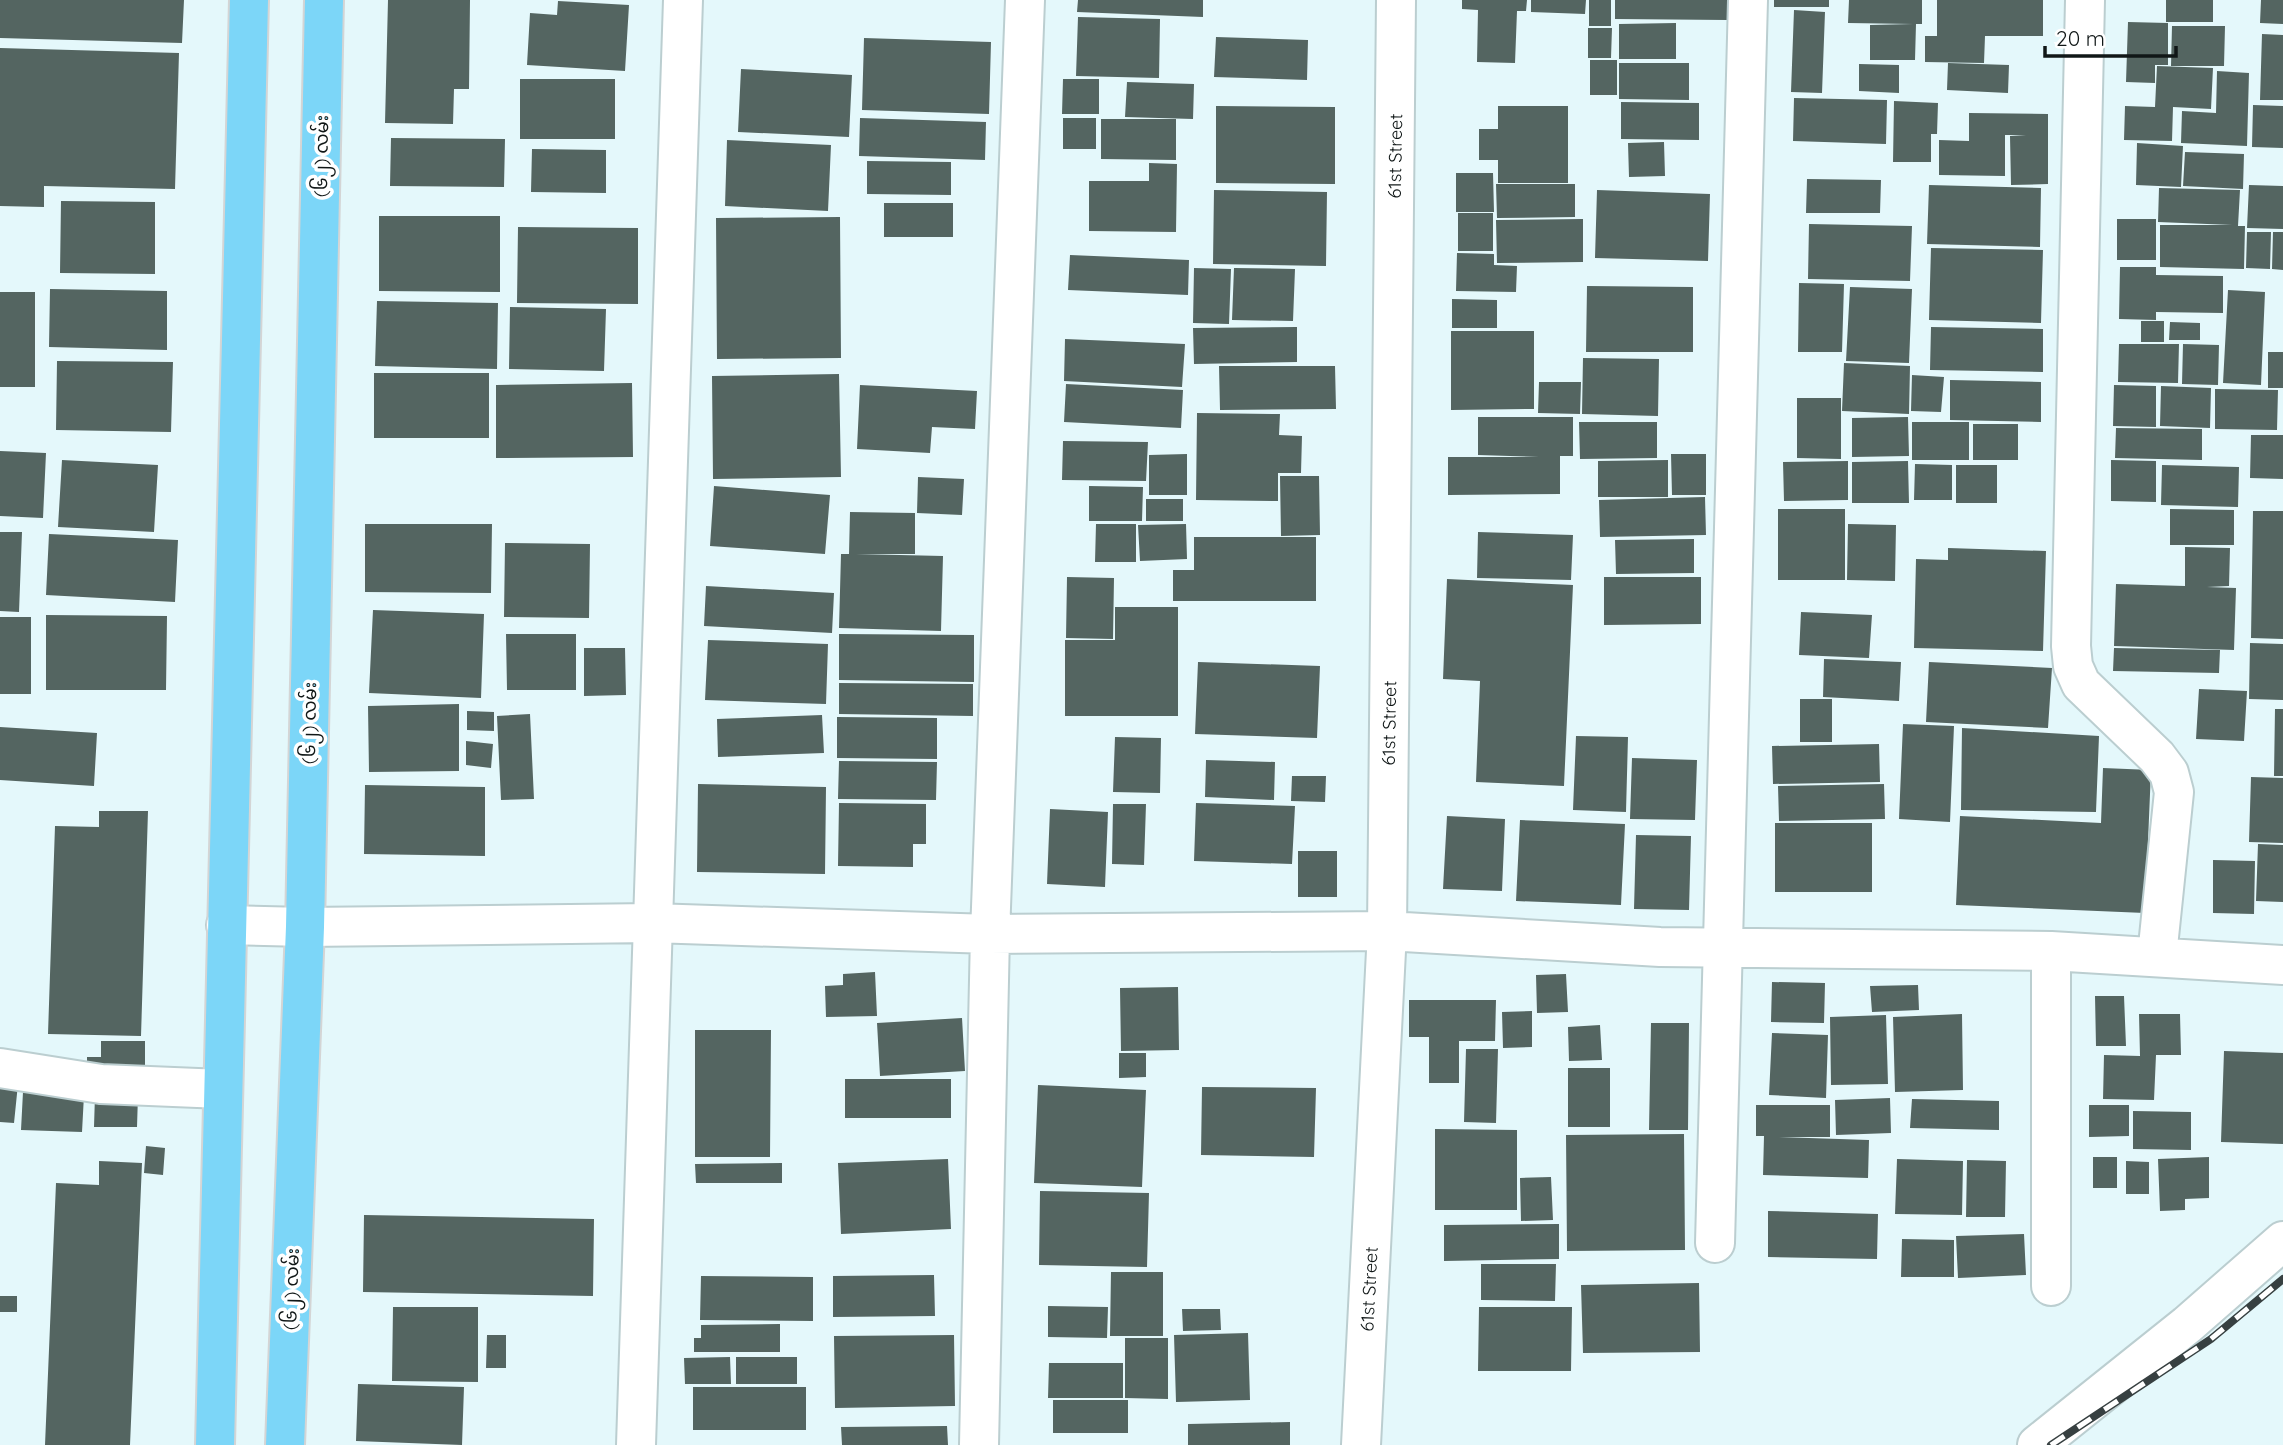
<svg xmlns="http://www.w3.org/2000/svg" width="2283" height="1445" font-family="Quicksand,'Noto Sans Myanmar',sans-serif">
<rect width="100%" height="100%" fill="#e4f8fb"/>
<path fill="#546561" d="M0,0H184L182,43L0,38Z
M388,0H470L469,89H454L453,124L385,123Z
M1078,0H1203V17L1077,12Z
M1462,0H1527L1526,11H1517L1515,63L1477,62L1478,10L1462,9Z
M1531,0H1586L1585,14L1531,12Z
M1589,0H1611V26H1589Z
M1615,0H1727V20L1615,19Z
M1774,0H1829V7H1774Z
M1849,0H1922V24H1916L1915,60H1870V25L1913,24L1848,23Z
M1937,0H2043V36H1985L1984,63L1925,62V36H1937Z
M2166,0H2213V22H2166Z
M2261,0H2283V24L2260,23Z
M558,1L629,5L625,71L527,65L530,13L557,15Z
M1794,10L1825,12L1822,93L1791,92Z
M1078,17L1160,19L1159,78L1076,76Z
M2128,22L2168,23V65H2155V83L2126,82Z
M1676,23V59H1619V24Z
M2172,26H2225L2224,66H2171Z
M1588,28H1612L1611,58H1588Z
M2262,34L2283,35V100H2260Z
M1216,37L1308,40L1307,80L1214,77Z
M864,38L991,42L989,114L862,110Z
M0,48L179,53L175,189L44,186V207L0,206Z
M1590,60H1617V95H1590Z
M1619,63H1689V100L1619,99Z
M1948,63L2009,65L2008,93L1947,90Z
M1859,64L1899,65V93L1859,91Z
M2157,66L2213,68L2211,109L2173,107L2172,141L2124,140L2125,106L2155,107Z
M741,69L852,75L849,137L738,132Z
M2217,71L2249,73L2247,146L2181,143L2182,111L2216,113Z
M520,79H615V139H520Z
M1063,79H1099V114H1062Z
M1127,82L1194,84L1193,119L1125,117Z
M1794,98L1887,100L1886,144L1793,141Z
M1894,101L1938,103L1937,134H1931V162H1893Z
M1621,102L1699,103V140L1621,139Z
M2253,105L2283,106V148L2252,147Z
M1216,106L1335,107V184L1216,183Z
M1498,106H1568V183H1498V160H1479V129H1498Z
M1969,113L2048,114V184L2011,185L2010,136L2026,135H2005V176L1939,175V140L1969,141Z
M860,118L986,122L985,160L859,156Z
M1063,118H1096V149H1063Z
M1101,119H1176V160L1101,159Z
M391,138L505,139L504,187L390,186Z
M727,140L831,145L828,211L725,206Z
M1664,142L1665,176L1629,177L1628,143Z
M2137,143L2183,146L2181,187L2136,185Z
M532,149L606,150V193L531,192Z
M2185,152L2244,154L2243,189L2183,186Z
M867,161L951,162V195L867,194Z
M1149,163L1177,164L1176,232L1089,231V181H1149Z
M1456,173H1493L1494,212H1456Z
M1807,179L1881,180L1880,213H1806Z
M1496,184H1575V217L1497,218Z
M1929,185L2041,188L2040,247L1927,244Z
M2249,185L2283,186V229L2247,228Z
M2159,188L2240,190L2238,226H2245L2244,269L2160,267V225H2232L2158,222Z
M1214,190L1327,192L1326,266L1213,264Z
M1597,190L1710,194L1708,261L1595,258Z
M61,201L155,202V274L60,273Z
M884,203H953V237H884Z
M1458,213H1493V251H1458Z
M379,216H500V292L379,291Z
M840,217L841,358L717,359L716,218Z
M1583,219V262L1497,263L1496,220Z
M2117,219H2156V260H2117Z
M1809,224L1912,226L1910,281L1808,279Z
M518,227L638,228V304L517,303Z
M2247,232H2271L2270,269L2246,268Z
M2273,232H2283V270L2272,269Z
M1931,248L2043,250L2041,323L1929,320Z
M1457,253L1494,254V265L1517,266L1516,292L1456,291Z
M1070,255L1189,260L1188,295L1068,290Z
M2120,267H2156V275L2223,276V313L2156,312V320L2119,319Z
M1194,268L1231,269L1229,324L1193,323Z
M1234,268L1295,269L1293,321L1232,320Z
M1799,283L1844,284L1842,352H1798Z
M1587,286L1693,287V352H1586Z
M1850,287L1912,289L1909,363L1846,361Z
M50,289L167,291V350L49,347Z
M2228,290L2265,292L2261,385L2223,383Z
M0,292H35V387H0Z
M1452,299L1497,300V328H1452Z
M377,301L498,303L497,369L375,366Z
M510,307L606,309L604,371L509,369Z
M2141,321H2164V342H2141Z
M2170,322L2200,323V340H2169Z
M1297,327V362L1194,364L1193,328Z
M1931,327L2043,329V372L1930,370Z
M1451,331H1534V409L1451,410Z
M1065,339L1185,344L1182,387L1064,381Z
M2119,344H2179L2178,383L2118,382Z
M2183,344L2219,345L2218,385L2182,384Z
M2268,352H2283V388H2268Z
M1583,358L1659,359L1658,416L1582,414Z
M57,361L173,362L171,432L56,430Z
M1844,363L1910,366L1909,414L1842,411Z
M1219,366H1335L1336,409L1220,410Z
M374,373H489V438H374Z
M839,374L841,477L713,479L712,376Z
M1912,375L1944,377L1941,412L1911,411Z
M1950,380L2041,382V422L1950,420Z
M1539,382H1581L1580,414L1538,413Z
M632,383L633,457L496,458V385Z
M1066,384L1183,390L1181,428L1064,422Z
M860,385L977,391L975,429L932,427L930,453L857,449Z
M2114,385L2156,386V427L2113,426Z
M2161,386L2211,388L2210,428L2160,426Z
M2215,389L2278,390L2277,430L2215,429Z
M1797,398H1841V459L1797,458Z
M1197,413L1280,414L1279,435L1302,436L1301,473H1278V501L1196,500Z
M1478,417H1573V456H1560V494L1448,495V457H1539L1478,455Z
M1908,417L1909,456L1852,457V418Z
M1579,422H1657V458L1580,459Z
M1912,422H1969V460H1912Z
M1973,424H2018V460H1973Z
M2116,428L2202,429V460L2115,458Z
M2251,435H2283V479L2250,478Z
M1063,441L1148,442L1146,481L1062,480Z
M0,451L46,453L43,518L0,516Z
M1187,454V495H1149V455Z
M1671,454H1706V495H1672Z
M62,460L158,465L154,532L58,527Z
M1668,460V497H1598V461Z
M2111,460L2156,461V502L2111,501Z
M1848,461V500L1784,501L1783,462Z
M1908,461L1909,503H1852V462Z
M1915,464L1952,465V500H1914Z
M1956,465H1997V503H1956Z
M2162,465L2239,467L2238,507L2161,505Z
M1280,476H1319L1320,535L1281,536Z
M918,477L964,479L962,515L917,513Z
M714,486L830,495L825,554L710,546Z
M1089,486L1143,487L1142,521H1089Z
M1705,497L1706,535L1600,537L1599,500Z
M1146,499H1183V521H1146Z
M1778,509H1845V580H1778Z
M2170,509L2234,510V545H2170Z
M2253,511H2283V639L2251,638Z
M850,512L915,513V554H856L943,556L941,631L839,628L841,554H849Z
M365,524H492L491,593L365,592Z
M1096,524H1136V562H1095Z
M1186,524L1187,559L1140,561L1138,525Z
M1848,524L1896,525L1895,581L1847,580Z
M0,532H22L19,612L0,611Z
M1478,532L1573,535L1571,580L1477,578Z
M49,534L178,540L175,602L46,595Z
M1194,537H1316V601H1173V570H1194Z
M1694,539V573L1616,574L1615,540Z
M505,543L590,544L589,618L504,617Z
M2185,547L2230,548L2229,586L2207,587L2236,588L2234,650L2114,646L2116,584L2185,586Z
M1948,548L2046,551L2043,651L1914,648L1916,559L1948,560Z
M1067,577L1114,578L1113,639L1066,638Z
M1604,577H1701V624L1604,625Z
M1447,579L1573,585L1564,786L1476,782L1480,681L1443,679Z
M706,586L834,593L832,633L704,626Z
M1115,607H1178V716H1065V640H1115Z
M373,610L484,614L481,698L369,693Z
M1801,612L1872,615L1869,658L1799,655Z
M46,615L167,616L166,690H46Z
M0,617H31V694H0Z
M506,634H576V690H507Z
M839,634L974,635V682L839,680Z
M708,640L828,644L826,704L705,700Z
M2250,643L2283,644V700L2249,699Z
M584,648H625L626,695L584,696Z
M2114,648L2220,650L2219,673L2113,671Z
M1824,659L1901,662L1899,701L1823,697Z
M1198,662L1320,666L1317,738L1195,734Z
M1929,662L2052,668L2048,728L1926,722Z
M839,683L973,684V716L839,714Z
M2199,689L2247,691L2244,741L2196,739Z
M1800,699H1832V742H1800Z
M459,704V771L369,772L368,706Z
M2275,709H2283V776H2274Z
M467,711L494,712V731L467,730Z
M530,714L534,799L501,800L497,716Z
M822,715L824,753L718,757L717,719Z
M837,717L937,718V759L837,758Z
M1903,724L1954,726L1950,822L1899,819Z
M0,727L97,733L94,786L0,780Z
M1962,728L2099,736L2096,812L1961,810Z
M1576,736L1628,737L1626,812L1573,810Z
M1115,737L1161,738L1160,793L1113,792Z
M466,741L493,744L491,768L466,765Z
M1879,744L1880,782L1773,784L1772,746Z
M1632,758L1697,760L1695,820L1630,819Z
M1206,760L1275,762L1274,800L1205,797Z
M839,761L937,762L936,800L838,799Z
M2103,768L2151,770L2145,913L1956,905L1960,816L2101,823Z
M1292,776H1326L1325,802L1291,801Z
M2251,777L2283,778V843L2249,842Z
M698,784L826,787L825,874L697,872Z
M1884,784L1885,819L1779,821L1778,786Z
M365,785L485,787V856L364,854Z
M839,803L926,804V844H913V867L838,866Z
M1196,803L1295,806L1292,864L1194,861Z
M1113,804H1146L1144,865L1112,864Z
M1050,809L1108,812L1105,887L1047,884Z
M99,811H148L141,1036L48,1034L55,826L99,827Z
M1447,816L1505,819L1502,891L1443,889Z
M1520,820L1625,824L1621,905L1516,901Z
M1775,823H1872V892H1775Z
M1636,835L1691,836L1689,910L1634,909Z
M2258,844L2283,845V902L2256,901Z
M1298,851H1337V897H1298Z
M2213,860L2255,861L2254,914L2213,913Z
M875,972L877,1016L826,1017L825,986L843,985V974Z
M1566,974L1568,1012L1537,1013L1536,975Z
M1772,982L1825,983L1824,1023L1771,1022Z
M1918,985L1919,1010L1872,1012L1870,986Z
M1178,987L1179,1050L1121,1051L1120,988Z
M2095,996H2124L2126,1046H2096Z
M1409,1000H1496L1495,1041H1459V1083H1429V1037H1409Z
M1532,1011V1047L1503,1048L1502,1012Z
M1962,1014L1963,1090L1895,1092L1893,1017Z
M2139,1014H2180L2181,1055H2156L2154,1100L2103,1099L2104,1055L2140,1056Z
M1886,1015L1888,1084L1831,1085L1830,1017Z
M962,1018L965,1071L880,1076L877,1023Z
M1651,1023H1689L1688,1130H1649Z
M1600,1025L1602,1060L1569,1061L1568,1027Z
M695,1030H771L770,1157H695Z
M1772,1033L1828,1035L1826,1098L1769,1095Z
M101,1041H145V1076H87V1057H101Z
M1466,1049H1498L1496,1123L1464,1122Z
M2224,1051L2283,1053V1144L2221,1142Z
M1119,1053H1146V1077L1119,1078Z
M1568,1068H1610V1127H1568Z
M845,1079H951V1118H845Z
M0,1082L18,1084L14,1123L0,1122Z
M1038,1085L1146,1090L1142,1187L1034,1183Z
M1202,1087L1316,1088L1314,1157L1201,1155Z
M23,1092L84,1095L82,1132L21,1130Z
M95,1095H138L137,1127H94Z
M1890,1098L1891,1133L1836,1135L1835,1100Z
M1912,1099L1999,1101V1130L1910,1128Z
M1756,1105H1830V1137H1779L1869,1140L1868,1178L1763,1175L1764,1136H1756Z
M2089,1105H2129V1136L2089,1137Z
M2133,1111L2191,1112V1150L2133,1149Z
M1435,1129L1517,1130V1210H1435Z
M1684,1134L1685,1250L1567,1251L1566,1135Z
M146,1146L165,1148L163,1175L144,1173Z
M2093,1157H2117V1188H2093Z
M2209,1157V1198L2185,1199V1210L2160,1211L2158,1159Z
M948,1159L951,1229L841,1234L838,1163Z
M1897,1159L1963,1161L1962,1215L1895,1214Z
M1967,1160L2006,1161L2005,1217H1966Z
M99,1161L142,1163L130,1445H45L56,1183L99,1185Z
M2126,1161L2149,1162V1194H2126Z
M782,1163V1183H696L695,1164Z
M1551,1177L1553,1220L1521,1221L1520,1178Z
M1040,1191L1149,1193L1147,1267L1039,1265Z
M1768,1211L1878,1214L1877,1259L1768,1257Z
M364,1215L594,1219L593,1296L363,1292Z
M1559,1224V1259L1444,1261V1225Z
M2024,1234L2026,1275L1958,1278L1956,1236Z
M1902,1239L1954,1240V1277H1901Z
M1481,1264H1556L1555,1301L1481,1300Z
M1111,1272H1163V1336H1110Z
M934,1275L935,1316L833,1317V1276Z
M701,1276L813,1277V1321L700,1320Z
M1699,1283L1700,1352L1583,1353L1581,1285Z
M0,1296H17V1312H0Z
M1048,1306L1108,1307L1107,1338L1048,1337Z
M393,1307H478V1382L392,1381Z
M1479,1307H1572L1571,1371H1478Z
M1182,1309H1220L1221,1330L1183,1331Z
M780,1324V1352H694V1338H701V1325Z
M1248,1333L1250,1400L1176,1402L1174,1335Z
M487,1335H506V1368H486Z
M954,1335L955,1406L835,1408L834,1336Z
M1125,1338H1168V1399L1125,1398Z
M730,1357L731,1384H685L684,1358Z
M736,1357H797V1384H736Z
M1049,1363H1123V1398H1048Z
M358,1384L464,1387L462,1445L356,1441Z
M693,1387H806V1430H693Z
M1053,1400H1128V1433H1053Z
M1290,1422V1445H1188V1424Z
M947,1426L948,1445H842L841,1427Z"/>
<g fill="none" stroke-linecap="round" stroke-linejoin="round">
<defs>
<path id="minor" d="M2085,0L2071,646L2073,666L2081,684L2157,757L2169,773L2174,792L2157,956
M226,925L305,927L652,923L990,934L1387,931L1660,947L2051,951L2283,965
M2051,951V1286
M0,1068L101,1084L222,1089
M1715,1243L1748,0
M636,1445L683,0
M979,1445L990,934L1025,0
M1361,1445L1387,931L1396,0
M2037,1445L2187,1325L2283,1241"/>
<path id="major" d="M215,1445L249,0
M285,1445L305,927L324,0"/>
</defs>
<use href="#minor" stroke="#bbced0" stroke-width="42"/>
<use href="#major" stroke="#d4d5d5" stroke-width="42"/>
<use href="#minor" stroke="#fff" stroke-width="38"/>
<use href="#major" stroke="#7cd6f8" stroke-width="38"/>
<defs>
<path id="rail" d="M2051,1445L2211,1339L2283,1279"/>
</defs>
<use href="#rail" stroke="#374041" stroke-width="8"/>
<use href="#rail" stroke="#fff" stroke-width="5" stroke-dasharray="16" stroke-linecap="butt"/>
</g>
<g text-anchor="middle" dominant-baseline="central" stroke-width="7" stroke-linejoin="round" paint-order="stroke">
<g font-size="18" fill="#101717" stroke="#fff">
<text transform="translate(321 156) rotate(-89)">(၆၂) လမ်း</text>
<text transform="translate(1395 156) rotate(-89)">61st Street</text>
<text transform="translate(309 723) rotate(-89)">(၆၂) လမ်း</text>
<text transform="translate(1389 723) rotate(-89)">61st Street</text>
<text transform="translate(291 1289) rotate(-88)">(၆၂) လမ်း</text>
<text transform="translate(1369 1289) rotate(-87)">61st Street</text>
</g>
</g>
<path d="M2045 46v10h131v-10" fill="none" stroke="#101717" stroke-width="3.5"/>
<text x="2056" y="46" font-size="21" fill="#101717" stroke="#ffffff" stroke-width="5" paint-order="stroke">20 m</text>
</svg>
